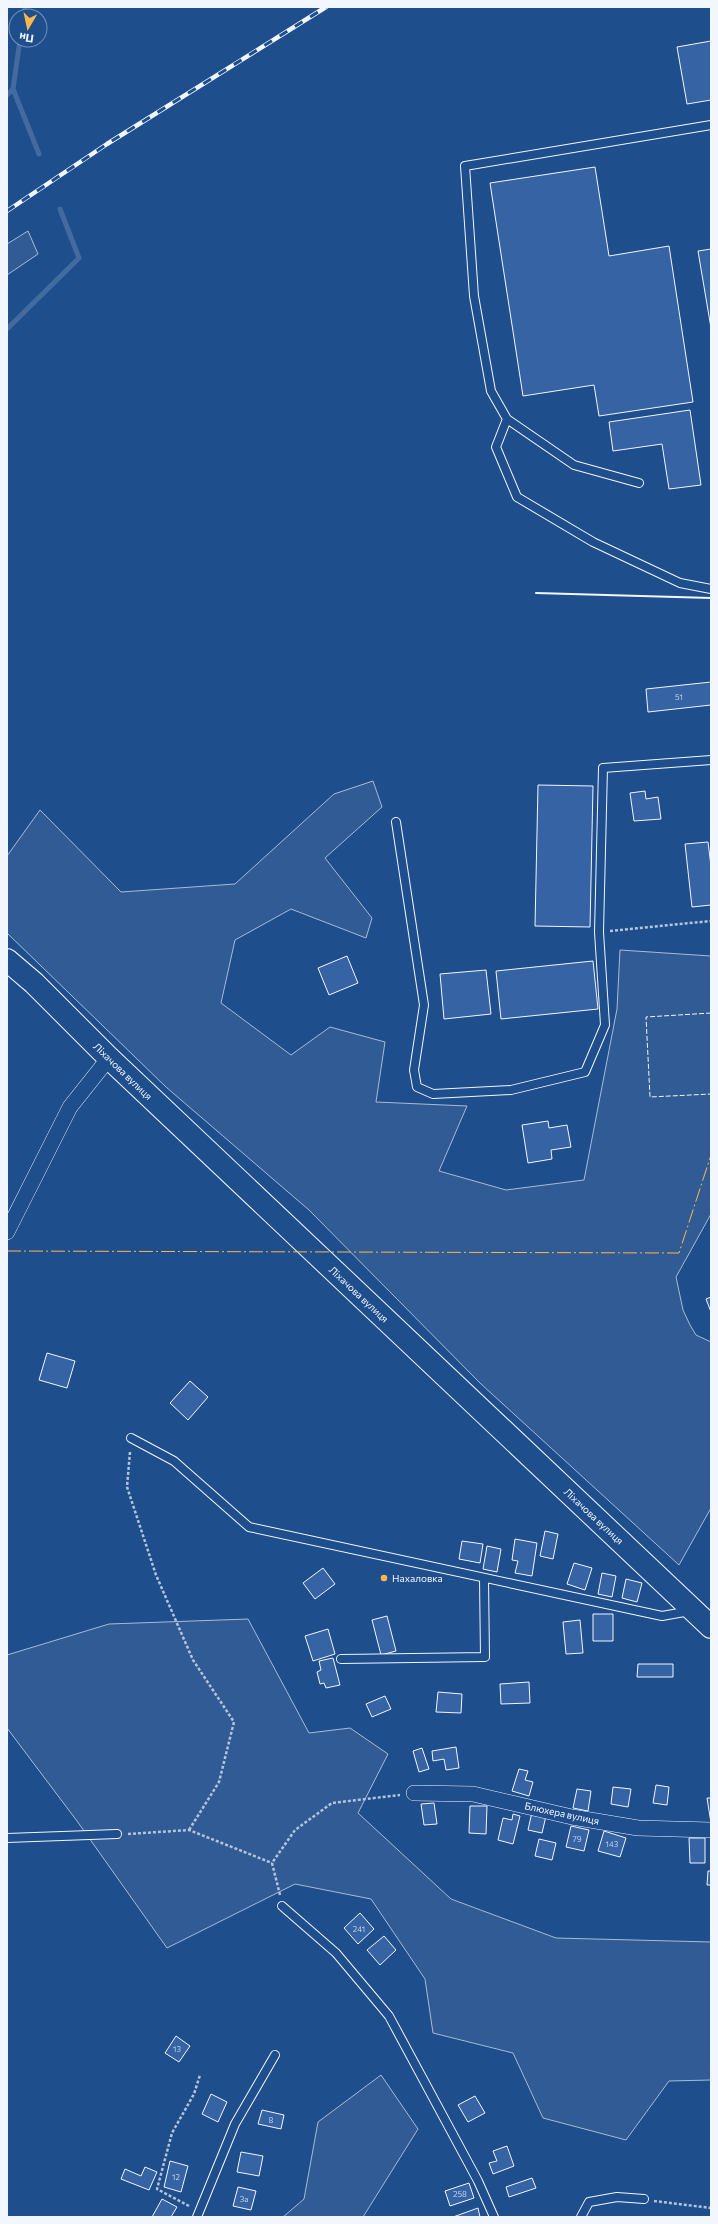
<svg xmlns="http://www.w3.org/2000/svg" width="718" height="2224" font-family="Commissioner,sans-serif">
<rect width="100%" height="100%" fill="#1f4e8c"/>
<path fill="#305b95" stroke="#a8bbd7" d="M28,231L38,254L7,275V244Z
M373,781L382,807L325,858L372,918L366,938L291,909L235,940L221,1003L291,1055L330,1027L385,1042L376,1102L467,1106L439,1171L506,1190L584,1180L617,1009L620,950L711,956V1214L676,1277L683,1310L690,1325L696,1335L711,1342V1508L679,1565L480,1383L309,1210L166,1087L7,933V856L40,810L121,892L235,884L334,794Z
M248,1619L309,1733L350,1728L388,1754L358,1813L451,1899L556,1938L711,1942V2080L669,2081L626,2140L543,2118L513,2053L433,2033L425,1979L371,1899L295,1884L167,1948L77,1821L7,1728V1655L109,1624Z
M381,2075L418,2129L363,2217H283L304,2199L318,2122Z"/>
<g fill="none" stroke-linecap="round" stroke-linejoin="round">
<path stroke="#446ba0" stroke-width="5" d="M24,16L25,7
M20,40L13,89L39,154
M7,95L13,89
M7,329L79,258L60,209"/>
</g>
<path fill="#3563a3" stroke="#f2f6ff" d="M711,41V100L687,104L677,47Z
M595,167L609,256L669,246L693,402L599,416L594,385L523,396L490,183Z
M711,249V328L698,251Z
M690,410L701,485L669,489L662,444L613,451L609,422Z
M711,682V705L648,712L646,689Z
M538,785L593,786L590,927L535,926Z
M645,791L646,799L658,797L661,819L634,821L630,793Z
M708,842L711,866V905L692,907L685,844Z
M347,956L358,983L329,995L318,968Z
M593,961L598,1009L501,1019L496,971Z
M486,970L491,1014L444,1019L440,974Z
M548,1121L549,1128L567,1125L571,1147L551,1150L552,1159L528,1163L522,1125Z
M711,1297V1312L706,1299Z
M47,1353L75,1361L67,1388L39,1380Z
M190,1381L208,1397L188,1420L170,1403Z
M545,1531L558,1534L553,1559L540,1556Z
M515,1539L537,1543L532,1576L515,1573L518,1561L512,1560Z
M462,1541L483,1544L480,1563L459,1559Z
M487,1546L501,1549L497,1572L483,1569Z
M574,1563L592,1568L585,1590L567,1584Z
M323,1568L335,1584L315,1599L303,1583Z
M602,1573L616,1576L612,1597L598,1594Z
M626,1579L642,1583L637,1602L622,1598Z
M593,1614H613V1641H593Z
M387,1616L396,1651L381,1655L372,1620Z
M580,1620L583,1653L566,1654L563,1622Z
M328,1629L335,1654L313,1661L305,1636Z
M333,1658L340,1685L326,1688L324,1683L320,1684L317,1672L321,1670L319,1661Z
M638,1664H673V1677H637Z
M529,1682L530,1703L501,1704L500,1684Z
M438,1692L462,1694L461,1713L436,1712Z
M385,1696L391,1709L372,1717L366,1704Z
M456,1747L459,1768L446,1770L444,1759L433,1761L432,1751Z
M422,1748L429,1769L419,1772L413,1751Z
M519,1769L528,1771L525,1780L533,1782L529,1796L512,1791Z
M656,1785L669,1787L667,1805L653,1803Z
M613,1787L631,1789L628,1807L611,1804Z
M577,1789L591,1791L588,1811L573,1808Z
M707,1798H711V1823Z
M434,1803L437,1824L424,1825L421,1804Z
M470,1806H487L486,1834L469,1833Z
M532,1812L546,1816L542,1833L528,1830Z
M513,1814L520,1816L513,1844L498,1840L503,1818L512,1820Z
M571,1826L589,1830L584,1851L566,1847Z
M604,1831L626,1838L620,1857L598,1851Z
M689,1838H705V1863H690Z
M539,1839L556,1843L552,1860L535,1856Z
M708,1871H711V1885H707Z
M360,1913L374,1929L358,1944L344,1928Z
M384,1936L396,1950L380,1965L367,1950Z
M176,2036L190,2046L179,2062L165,2053Z
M211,2094L227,2102L218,2122L202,2114Z
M475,2096L485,2113L468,2122L458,2105Z
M262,2110L284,2115L281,2129L258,2124Z
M507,2146L514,2166L493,2174L489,2163L497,2161L493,2151Z
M241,2152L263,2156L259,2176L237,2172Z
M170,2161L188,2166L181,2192L164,2187Z
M145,2167L157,2172L149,2190L121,2179L125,2169L141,2176Z
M532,2178L536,2188L509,2197L506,2187Z
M469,2183L474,2198L450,2206L445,2191Z
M238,2187L256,2191L251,2210L233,2206Z
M162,2199L177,2207L171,2217H152Z
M478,2208L480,2217H453Z"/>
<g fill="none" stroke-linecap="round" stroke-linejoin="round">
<defs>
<path id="lane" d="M507,419L496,447L517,497L593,542L680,583L711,589
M639,483L574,465L507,419L491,391L474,296L465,166L711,125
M396,822L424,1005L414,1070L417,1087L433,1094L511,1090L585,1072L605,1025L599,932L603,768L711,760
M131,1438L174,1461L249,1527L662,1616L690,1611
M341,1659L485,1657L484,1579
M7,1838L117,1834
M282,1906L336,1953L389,2016L478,2181L494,2217
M197,2217L235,2124L275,2055
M581,2217L589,2202L617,2197L644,2199"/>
<path id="street" d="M7,1232L70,1107L109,1058
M414,1793L473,1794L572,1817L638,1828L711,1830"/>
<path id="secondary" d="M7,960L34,983L109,1058L711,1627"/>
</defs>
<use href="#lane" stroke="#f2f6ff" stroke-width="10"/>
<use href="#street" stroke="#f2f6ff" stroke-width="16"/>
<use href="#secondary" stroke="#f2f6ff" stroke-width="24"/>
<path stroke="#b3c4dc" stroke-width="2.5" stroke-dasharray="3 2" stroke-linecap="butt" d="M610,931L711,921
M130,1452L127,1487L156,1575L193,1660L234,1722L219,1782L189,1830
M128,1834L189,1830L272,1863
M280,1895L272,1863L295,1830L332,1803L400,1795
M654,2201L711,2208
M189,2206L157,2189L172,2133L194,2094L200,2075"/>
<use href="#lane" stroke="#1f4e8c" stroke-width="8"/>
<use href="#street" stroke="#1f4e8c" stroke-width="15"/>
<use href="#secondary" stroke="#1f4e8c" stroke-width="22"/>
<defs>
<path id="rail" d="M7,211L107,144L326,7"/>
</defs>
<use href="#rail" stroke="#f2f6ff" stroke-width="4.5"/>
<use href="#rail" stroke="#1f4e8c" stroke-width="3" stroke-dasharray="9" stroke-linecap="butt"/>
<path stroke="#f2f6ff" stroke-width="1" stroke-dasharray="5 2" stroke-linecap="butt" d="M711,1013L646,1017L650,1097L711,1094"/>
<path stroke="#f2f6ff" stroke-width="2" d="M536,593L711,598"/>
<path stroke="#ffb74d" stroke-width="1" stroke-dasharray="14 3 2 3" stroke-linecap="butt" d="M711,1063V1065
M7,1251L679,1253L711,1155"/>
</g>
<circle fill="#ffb74d" stroke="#1f4e8c" stroke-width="1.5" cx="384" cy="1578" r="4"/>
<g text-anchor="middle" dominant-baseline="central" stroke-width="3" stroke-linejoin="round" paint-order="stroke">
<g font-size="8" fill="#c3d1e8">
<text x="679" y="697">51</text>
<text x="577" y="1839">79</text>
<text x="612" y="1844">143</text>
<text x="359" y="1929">241</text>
<text x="177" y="2049">13</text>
<text x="271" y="2120">8</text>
<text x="176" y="2177">12</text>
<text x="460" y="2194">258</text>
<text x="244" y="2199">3а</text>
</g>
<g font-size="10" fill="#f2f6ff" stroke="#1f4e8c">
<text transform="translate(123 1071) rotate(44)">Ліхачова вулиця</text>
<text transform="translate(359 1294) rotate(43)">Ліхачова вулиця</text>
<text transform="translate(594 1516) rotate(43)">Ліхачова вулиця</text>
<text transform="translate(562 1813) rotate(12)">Блюхера вулиця</text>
</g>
<g font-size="10" fill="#f2f6ff" stroke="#1f4e8c" text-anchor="start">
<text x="392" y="1578">Нахаловка</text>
</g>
</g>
<rect width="718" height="2224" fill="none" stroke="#f2f6ff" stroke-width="16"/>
<g transform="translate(28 28) rotate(189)"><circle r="19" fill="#1f4e8c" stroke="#7391ba"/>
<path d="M0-3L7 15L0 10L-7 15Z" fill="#ffb74d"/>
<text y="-6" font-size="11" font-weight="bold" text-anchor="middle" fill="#f2f6ff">Пн</text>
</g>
</svg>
